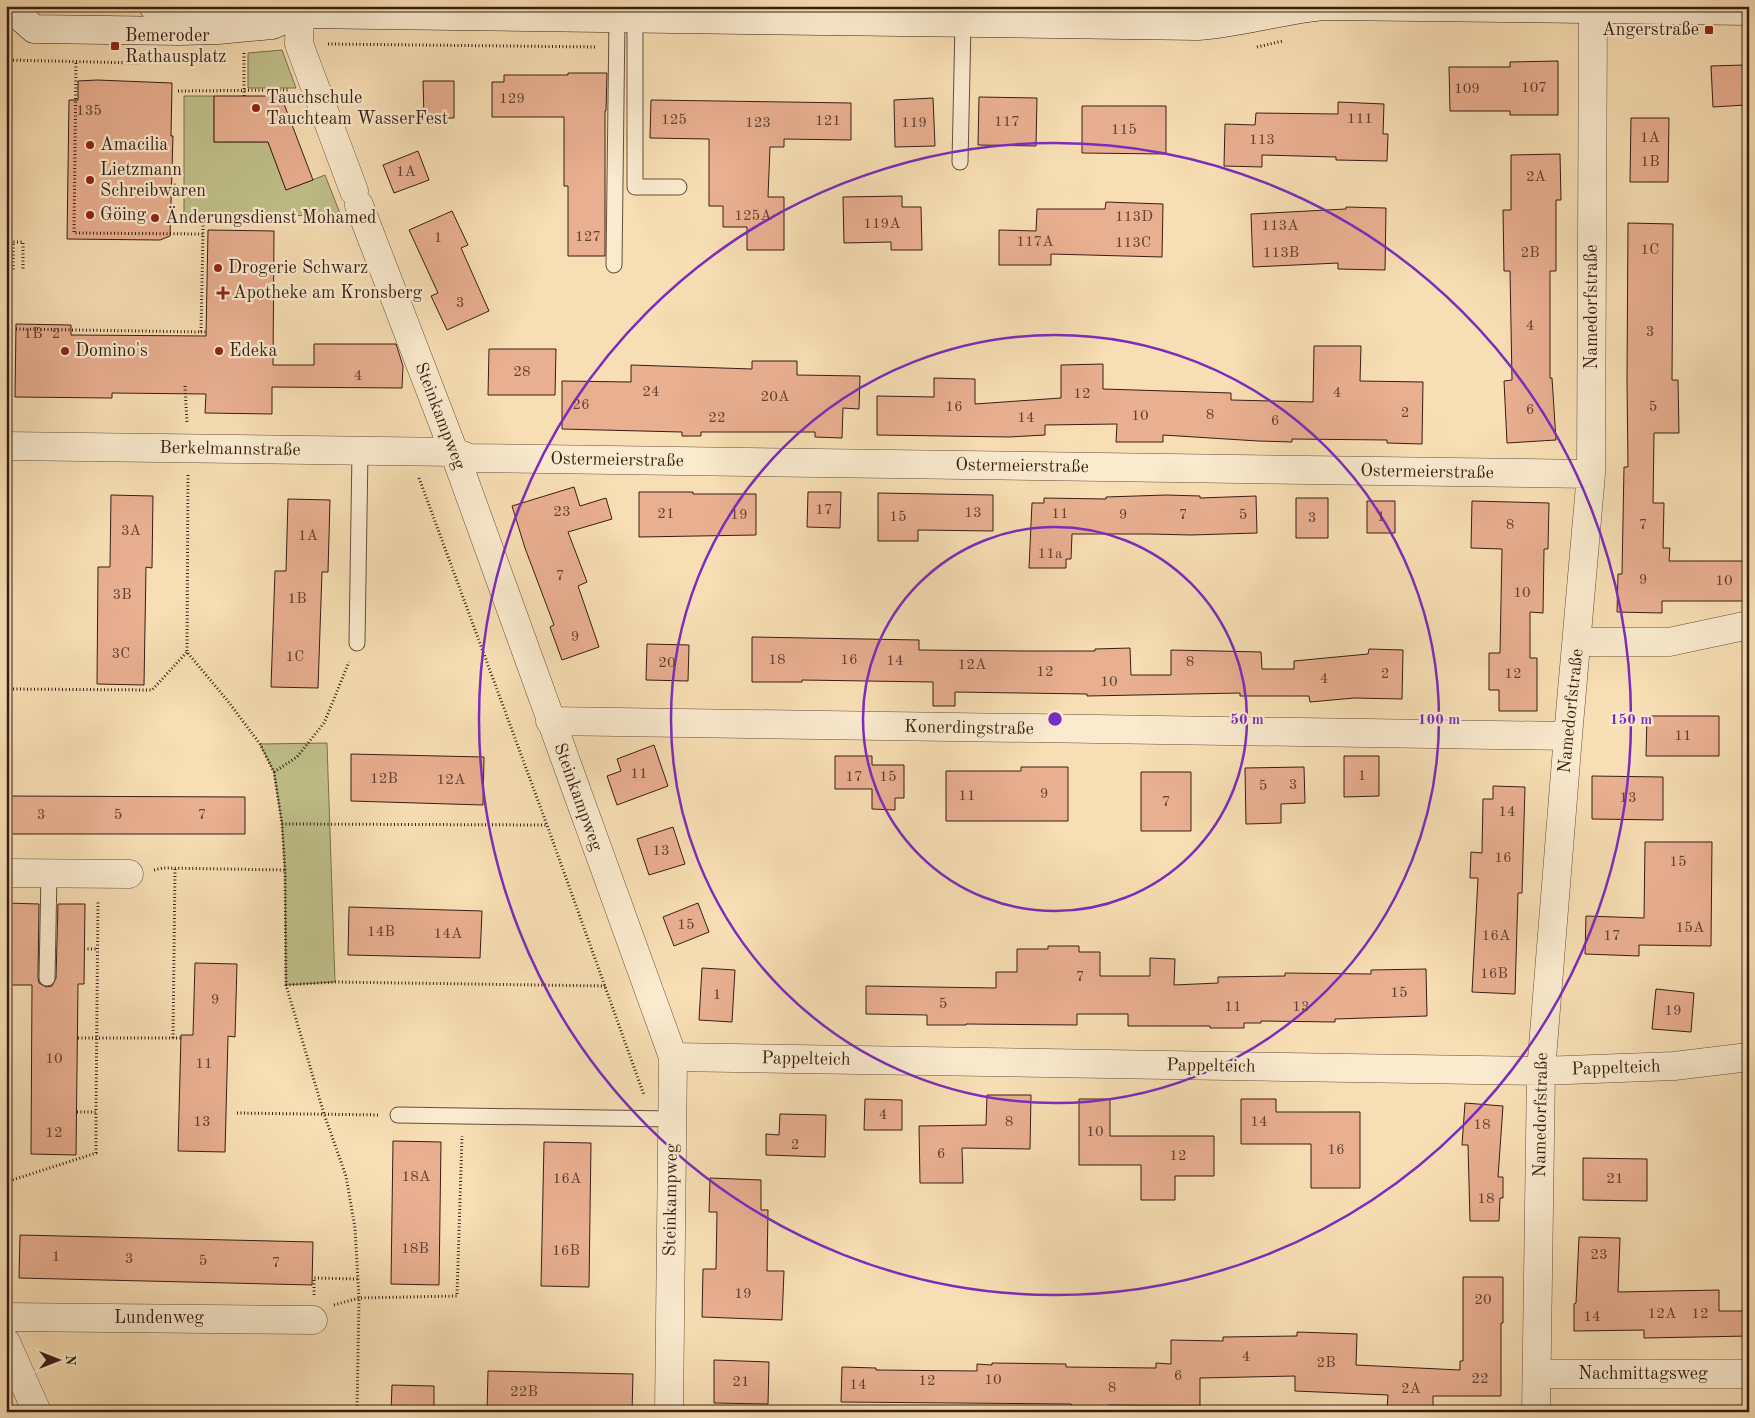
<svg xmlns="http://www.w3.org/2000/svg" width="1755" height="1418" font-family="'Old Standard TT',serif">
<rect width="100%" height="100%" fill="#f8deb4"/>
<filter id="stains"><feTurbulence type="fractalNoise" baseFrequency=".004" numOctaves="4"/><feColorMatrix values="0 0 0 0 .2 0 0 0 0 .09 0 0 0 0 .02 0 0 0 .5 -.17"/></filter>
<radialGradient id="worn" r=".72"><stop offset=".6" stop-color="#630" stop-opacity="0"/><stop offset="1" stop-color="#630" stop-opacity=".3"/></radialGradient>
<path fill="#c0c08a" stroke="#7c6f4e" d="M282,50L296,88H248V53Z
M184,96H214V142H268L286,190L325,175L341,216L184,214Z
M327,743L335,982L286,985L285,870L282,824L274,772L260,744Z"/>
<path fill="#e9af91" stroke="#371e13" d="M1558,61V115H1510V111H1450L1449,67H1510V62Z
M1744,65L1745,105L1713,107L1711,66Z
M568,73H607L606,111H605V256H568V186H564V117H492V82H504V75H568Z
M97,80L172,83L171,136H173L170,236L160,240L67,239L69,100H78V81Z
M423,81H454V118H424Z
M214,96H281L313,180L286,190L268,142H214Z
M979,97L1037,98L1036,146L978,145Z
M933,98L935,146L895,147L894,100Z
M651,100L851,103V140L784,139V147H770L768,197H784V250H747V227H723V206H709V139L650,138Z
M1338,102L1384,104L1383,134H1388L1387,161L1336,160V157L1262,155V167L1224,166L1225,124L1255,125L1256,113L1338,114Z
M1082,106H1166V154L1082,153Z
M1631,118H1669L1668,182H1630Z
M418,151L429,180L394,193L383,165Z
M1560,154L1561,200H1556V271H1550V378H1552L1556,440L1507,443L1504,381L1512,380L1510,271H1504L1503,210H1511V155Z
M902,196V207H921L922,250H891V242L844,243L843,197Z
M1106,202L1163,204L1162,257L1051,254V265H999V230L1036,231L1037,209H1105Z
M1346,207L1386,208L1385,270L1338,269V263L1253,267L1251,214L1346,209Z
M452,211L468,245L461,248L489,311L447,330L431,296L438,293L409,230Z
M1628,223L1673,224L1672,380H1678L1679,433H1654L1653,503H1664L1663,548H1670L1669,561H1749V601H1662V613L1617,612L1618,574H1622L1624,467H1628L1627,381Z
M208,230L274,231L273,365H314V344H396L403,366L402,388L272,387V414L205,413L206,394L112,393V398L15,397L16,324L71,325V335L206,336Z
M1314,346H1361L1360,381L1423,382L1422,444L1387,443V440L1292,439V442L1258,441L1163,435V442H1116L1117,424L1045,425V435L1009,437L877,435V396L934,397V378L975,379V404L1061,398V365L1103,364V389L1231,393V400L1313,402Z
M489,349H556L555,395H488Z
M752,361H797V375L860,376L859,409L843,408L842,438L815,437V432H701V436H682V432L562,429V381L631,382V365L752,369Z
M574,487L580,506L606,498L612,519L568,532L587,582L578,586L599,647L562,660L550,627L554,625L525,548L512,506Z
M639,492H693V494H756V535L639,537Z
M808,492H841L840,528L807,527Z
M878,493L993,495V531L918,530V541H878Z
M111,495L153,496L152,568L146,567L144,685L97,684L98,567H110Z
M1166,495L1200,496V498L1256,496L1257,533L1191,535L1149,534H1072L1071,559H1066V568H1029L1032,503H1044V498L1106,499V497Z
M1296,498H1328V538H1296Z
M288,499L330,500L328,572H322L318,688L271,687L275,571H286Z
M1367,501H1395V533H1367Z
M1472,501L1549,503L1548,549H1544L1543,613L1530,612V658H1537V711H1499V690H1489V653H1500L1502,549L1471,548Z
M752,637L919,640V650L1024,651H1095V649L1130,648L1131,675H1171V650L1261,652L1262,669H1294V661L1368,654L1369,649L1403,650L1402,699L1354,698L1310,702L1309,696H1240V693L1087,696V694L955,692V706H933V682L802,680V682H752Z
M647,644L689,645L688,681L646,680Z
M1647,716H1719V756H1646Z
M654,745L668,786L617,805L607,776L621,771L617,759Z
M351,754L484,757L483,805L351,801Z
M835,756H872V765H904V798H895V810L872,809V789H835Z
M1344,756H1379V796L1344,797Z
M1021,767H1068V821H946V771H1021Z
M1304,767L1305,803L1281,804V823L1246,824L1245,768Z
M1141,772H1191V831H1141Z
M1592,776L1663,777V820L1592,819Z
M1493,786L1525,787L1522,893H1518L1515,994L1472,992L1478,878H1470L1471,852L1482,853L1483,799H1493Z
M6,796L245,797V834H6Z
M673,827L685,864L649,875L637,839Z
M1645,842H1712L1711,946L1639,945V956L1585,954L1586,916L1644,918Z
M6,903L39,904L38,978L39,983L46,987L52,986L56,978L58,904H85L84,984H78L76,1155L31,1154L32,985H6Z
M698,903L709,932L674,946L663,917Z
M349,907L482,911L480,958L348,955Z
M1048,946H1079V952H1100V976H1150V958L1175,959L1174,985L1218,983V977L1285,976V973L1371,974V970L1426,969L1427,1016L1335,1019V1022L1261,1021V1023H1244V1028H1210V1026H1128V1014H1077V1025L966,1024V1025H927V1015L866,1014V986L996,988V972H1017V949H1048Z
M195,963L237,964L235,1037L228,1036L225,1152L178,1151L181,1035H193Z
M702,968L735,970L732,1022L699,1020Z
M1656,989L1694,993L1691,1032L1652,1029Z
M987,1095H1031L1030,1149L962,1148L963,1183H920L919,1126L986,1125Z
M865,1099L902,1100V1130H864Z
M1079,1099H1110V1136H1214V1176H1175V1200H1141V1165H1079Z
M1241,1099H1276V1112H1360V1188H1311V1144H1241Z
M1465,1103L1503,1106L1498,1177H1503V1198H1500L1499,1221H1470L1468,1145H1462Z
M780,1114L826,1115L825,1157L766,1155V1134L779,1135Z
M393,1141L441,1142L439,1285L391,1284Z
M544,1142L591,1143L589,1287L541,1286Z
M1583,1158L1647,1159V1201L1583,1200Z
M710,1178L761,1180V1210H768L767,1271H784L782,1320L702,1317L703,1269H716L717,1212H709Z
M20,1235L313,1242L312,1285L19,1278Z
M1579,1237L1620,1238L1618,1292L1719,1290V1311H1749V1336L1644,1338V1330L1574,1331V1304L1576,1303Z
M1463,1277H1503V1323H1501V1396H1433V1411L1387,1409L1388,1395L1295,1391V1376L1200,1378V1406L1109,1405V1408H1074L1071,1404L841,1402L842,1367L876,1368V1370L977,1371V1364L992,1365V1363L1066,1364V1367L1156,1368V1363L1171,1364V1340L1223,1341V1337L1297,1336V1332L1357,1334L1356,1365L1460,1370V1361H1463Z
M714,1360L769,1362L768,1404L714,1403Z
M488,1371L633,1374L632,1412H487Z
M392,1385L434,1386V1412H391Z"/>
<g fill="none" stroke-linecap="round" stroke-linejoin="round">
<defs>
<path id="lane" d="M635,20V187H679
M960,162L963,24
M614,265L617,18
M357,643L360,451
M47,978L49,874
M398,1115L672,1119"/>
<path id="street" d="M300,14L299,44L354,191
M359,205L454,452L673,1057L669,1412
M6,446L454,452L470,458L1591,474
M1577,642H1669L1749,625
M550,721L1568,736
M6,873L129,874
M673,1057L1541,1071L1674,1066L1749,1057
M6,1317L313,1320
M6,1342L37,1412
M1537,1374H1749
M1536,1412L1541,1071L1568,736L1591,474L1593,10"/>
<path id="secondary" d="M153,6L277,9L300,14L1198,26C1241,23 1281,10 1324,6
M1328,6L1749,11
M18,15L34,29L179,31L218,30L272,25L282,21"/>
</defs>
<use href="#lane" stroke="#674e3b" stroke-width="17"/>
<use href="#street" stroke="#674e3b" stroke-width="29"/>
<use href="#secondary" stroke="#371e13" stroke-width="29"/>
<path stroke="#371e13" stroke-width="3" stroke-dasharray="1 2.5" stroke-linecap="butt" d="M328,44L597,47
M1257,47L1283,41
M6,60L138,63L163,59
M178,91L289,90
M244,96V53
M171,185H177
M203,222V234
M10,270H13V242H23V269
M6,329H9L10,235H13
M9,329V360
M16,329L201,332L203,234L74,233L76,62
M201,332H206
M185,386L187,423
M188,475L187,652L227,700L260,744L274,772L282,824L285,870L286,985L324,1114L346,1176L355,1228L359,1298L357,1412
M419,478L547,825L644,1095
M6,689L152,690L187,652
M274,772L297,757L324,723L349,662
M282,824L547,825
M154,870L163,868L285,870
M84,949H98
M286,985L335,982L606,986
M78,1038H181
M173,1038L175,868
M77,1112H96L98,900
M237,1113L380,1115
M6,1182L96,1153V1112
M314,1295V1278L358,1279
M334,1305L359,1298L457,1296L462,1136"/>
<use href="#lane" stroke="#faeace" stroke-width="15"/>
<use href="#street" stroke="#faeace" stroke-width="28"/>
<use href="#secondary" stroke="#faeace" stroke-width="28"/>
</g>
<g fill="none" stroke="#7b2cbf" stroke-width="2.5">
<circle cx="1055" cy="719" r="192"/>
<circle cx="1055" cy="719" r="384"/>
<circle cx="1055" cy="719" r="576"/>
</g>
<g fill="#8f2418" stroke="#faeace" stroke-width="2">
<rect x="1704" y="25" width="10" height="10" rx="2.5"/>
<rect x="110" y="41" width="10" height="10" rx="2.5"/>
<circle cx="256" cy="108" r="5"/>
<circle cx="90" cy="145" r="5"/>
<circle cx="90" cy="180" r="5"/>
<circle cx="90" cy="215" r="5"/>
<circle cx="155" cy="218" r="5"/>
<circle cx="218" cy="268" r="5"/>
<path d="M220.5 285.5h5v5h5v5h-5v5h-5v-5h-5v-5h5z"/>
<circle cx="65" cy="351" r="5"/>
<circle cx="219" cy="351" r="5"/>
</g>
<g text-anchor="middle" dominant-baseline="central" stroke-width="4.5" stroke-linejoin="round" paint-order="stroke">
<g font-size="15" fill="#644232">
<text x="1534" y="88">107</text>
<text x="1467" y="89">109</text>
<text x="512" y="99">129</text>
<text x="89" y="111">135</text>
<text x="1360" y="119">111</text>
<text x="674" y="120">125</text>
<text x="828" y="121">121</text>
<text x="1007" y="122">117</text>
<text x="758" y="123">123</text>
<text x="914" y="123">119</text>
<text x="1124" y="130">115</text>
<text x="1650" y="138">1A</text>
<text x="1262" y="140">113</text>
<text x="1650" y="162">1B</text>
<text x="406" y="172">1A</text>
<text x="1536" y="177">2A</text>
<text x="753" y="216">125A</text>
<text x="1134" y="217">113D</text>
<text x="882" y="224">119A</text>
<text x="1280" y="226">113A</text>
<text x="588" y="237">127</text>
<text x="438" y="238">1</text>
<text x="1035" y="242">117A</text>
<text x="1133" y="243">113C</text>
<text x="1650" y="250">1C</text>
<text x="1281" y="253">113B</text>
<text x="1530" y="253">2B</text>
<text x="460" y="303">3</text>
<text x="1530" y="326">4</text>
<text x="1650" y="332">3</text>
<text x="33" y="334">1B</text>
<text x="56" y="334">2</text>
<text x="522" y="372">28</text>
<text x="358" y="376">4</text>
<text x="651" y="392">24</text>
<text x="1337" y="393">4</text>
<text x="1082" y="394">12</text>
<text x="775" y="397">20A</text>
<text x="581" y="405">26</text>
<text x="954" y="407">16</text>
<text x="1653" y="407">5</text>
<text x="1530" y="410">6</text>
<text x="1405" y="413">2</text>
<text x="1210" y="415">8</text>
<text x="1140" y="416">10</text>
<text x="717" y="418">22</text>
<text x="1026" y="418">14</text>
<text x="1275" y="421">6</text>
<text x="824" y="510">17</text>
<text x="562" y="512">23</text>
<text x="973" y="513">13</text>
<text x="666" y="514">21</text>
<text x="1060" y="514">11</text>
<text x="739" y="515">19</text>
<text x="1123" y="515">9</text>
<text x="1183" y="515">7</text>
<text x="1243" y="515">5</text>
<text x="898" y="517">15</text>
<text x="1381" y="517">1</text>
<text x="1312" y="518">3</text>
<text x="1510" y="525">8</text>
<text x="1643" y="525">7</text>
<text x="131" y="531">3A</text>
<text x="308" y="536">1A</text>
<text x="1050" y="554">11a</text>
<text x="560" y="576">7</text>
<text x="1643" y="580">9</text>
<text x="1724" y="581">10</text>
<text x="1522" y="593">10</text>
<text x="122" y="595">3B</text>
<text x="297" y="599">1B</text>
<text x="575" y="637">9</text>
<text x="121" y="654">3C</text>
<text x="295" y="657">1C</text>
<text x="777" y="660">18</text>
<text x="849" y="660">16</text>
<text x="895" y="661">14</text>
<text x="1190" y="662">8</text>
<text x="667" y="663">20</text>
<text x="972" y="665">12A</text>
<text x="1045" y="672">12</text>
<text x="1385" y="674">2</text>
<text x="1513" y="674">12</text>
<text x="1324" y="679">4</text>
<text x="1109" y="682">10</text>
<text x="1683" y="736">11</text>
<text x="639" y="774">11</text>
<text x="1362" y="776">1</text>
<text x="854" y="777">17</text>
<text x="888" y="777">15</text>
<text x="384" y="779">12B</text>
<text x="451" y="780">12A</text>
<text x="1293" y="785">3</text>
<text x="1263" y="786">5</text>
<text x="1044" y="794">9</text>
<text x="967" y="796">11</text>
<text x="1628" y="798">13</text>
<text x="1166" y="802">7</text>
<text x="1507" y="812">14</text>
<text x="41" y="815">3</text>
<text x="118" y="815">5</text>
<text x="202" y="815">7</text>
<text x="661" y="851">13</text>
<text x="1503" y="858">16</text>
<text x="1678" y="862">15</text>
<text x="686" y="925">15</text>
<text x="1690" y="928">15A</text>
<text x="381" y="932">14B</text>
<text x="448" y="934">14A</text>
<text x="1496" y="936">16A</text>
<text x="1612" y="936">17</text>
<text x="1494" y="974">16B</text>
<text x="1080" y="977">7</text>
<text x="1399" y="993">15</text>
<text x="717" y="995">1</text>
<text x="215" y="1000">9</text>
<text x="943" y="1004">5</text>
<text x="1233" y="1007">11</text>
<text x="1301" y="1007">13</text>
<text x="1673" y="1011">19</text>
<text x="54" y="1059">10</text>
<text x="204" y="1064">11</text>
<text x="883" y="1115">4</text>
<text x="202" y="1122">13</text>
<text x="1009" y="1122">8</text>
<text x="1259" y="1122">14</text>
<text x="1482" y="1125">18</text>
<text x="1095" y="1132">10</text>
<text x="54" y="1133">12</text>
<text x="795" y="1145">2</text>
<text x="1336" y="1150">16</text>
<text x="941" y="1154">6</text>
<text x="1178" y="1156">12</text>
<text x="416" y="1177">18A</text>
<text x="567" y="1179">16A</text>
<text x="1615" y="1179">21</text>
<text x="1486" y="1199">18</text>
<text x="415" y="1249">18B</text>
<text x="566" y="1251">16B</text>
<text x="1599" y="1255">23</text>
<text x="56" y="1257">1</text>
<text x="129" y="1259">3</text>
<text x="203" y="1261">5</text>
<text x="276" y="1263">7</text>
<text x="743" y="1294">19</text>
<text x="1483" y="1300">20</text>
<text x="1662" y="1314">12A</text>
<text x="1700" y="1314">12</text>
<text x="1592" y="1317">14</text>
<text x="1246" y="1357">4</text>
<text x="1326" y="1363">2B</text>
<text x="1178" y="1376">6</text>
<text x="1480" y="1379">22</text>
<text x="993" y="1380">10</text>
<text x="927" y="1381">12</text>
<text x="741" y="1382">21</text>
<text x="858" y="1385">14</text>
<text x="1112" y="1388">8</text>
<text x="1411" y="1389">2A</text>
<text x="524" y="1392">22B</text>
</g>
<g font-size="18" fill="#371e13" stroke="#faeace" text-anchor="start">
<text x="1699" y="30" text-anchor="end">Angerstraße</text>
<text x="125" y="36">Bemeroder<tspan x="125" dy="21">Rathausplatz</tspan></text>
<text x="266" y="98">Tauchschule<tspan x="266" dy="21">Tauchteam WasserFest</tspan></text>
<text x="100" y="145">Amacilia</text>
<text x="100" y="170">Lietzmann<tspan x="100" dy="21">Schreibwaren</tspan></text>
<text x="100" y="215">Göing</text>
<text x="165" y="218">Änderungsdienst Mohamed</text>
<text x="228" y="268">Drogerie Schwarz</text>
<text x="233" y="293">Apotheke am Kronsberg</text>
<text x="75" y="351">Domino's</text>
<text x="229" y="351">Edeka</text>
</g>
<g font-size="18" fill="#371e13" stroke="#faeace">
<text transform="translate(1592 307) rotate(-90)">Namedorfstraße</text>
<text transform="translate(440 416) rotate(69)">Steinkampweg</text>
<text transform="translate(230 449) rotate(1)">Berkelmannstraße</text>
<text transform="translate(617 460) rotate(1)">Ostermeierstraße</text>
<text transform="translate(1022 466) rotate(1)">Ostermeierstraße</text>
<text transform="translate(1427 472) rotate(1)">Ostermeierstraße</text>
<text transform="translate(1571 711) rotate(-84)">Namedorfstraße</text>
<text transform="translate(969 728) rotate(1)">Konerdingstraße</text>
<text transform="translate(578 797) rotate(70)">Steinkampweg</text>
<text transform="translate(806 1059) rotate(1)">Pappelteich</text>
<text transform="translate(1211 1066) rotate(1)">Pappelteich</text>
<text transform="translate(1616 1068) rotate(-2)">Pappelteich</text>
<text transform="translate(1541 1115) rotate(-89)">Namedorfstraße</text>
<text transform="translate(671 1200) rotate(-89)">Steinkampweg</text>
<text x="159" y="1318">Lundenweg</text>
<text x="1643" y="1374">Nachmittagsweg</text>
</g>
</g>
<circle cx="1055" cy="719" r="8" fill="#7b2cbf" stroke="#faeace" stroke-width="2.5"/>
<g font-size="15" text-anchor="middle" font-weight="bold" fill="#7b2cbf" stroke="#faeace" stroke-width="4.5" stroke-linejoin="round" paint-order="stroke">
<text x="1247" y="724">50 m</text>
<text x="1439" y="724">100 m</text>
<text x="1631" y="724">150 m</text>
</g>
<rect width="1755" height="1418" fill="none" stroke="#f8deb4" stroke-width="25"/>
<rect x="8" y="8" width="1740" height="1403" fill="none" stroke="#371e13" stroke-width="2.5"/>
<rect x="12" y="12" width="1730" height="1393" fill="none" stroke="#371e13"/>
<g transform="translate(58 1360) rotate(90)" stroke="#faeace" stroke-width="4" paint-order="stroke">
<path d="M0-4L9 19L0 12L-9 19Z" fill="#371e13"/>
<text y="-8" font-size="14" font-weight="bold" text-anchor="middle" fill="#371e13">N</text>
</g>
<rect width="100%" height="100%" filter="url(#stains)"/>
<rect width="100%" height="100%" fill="url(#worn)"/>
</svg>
